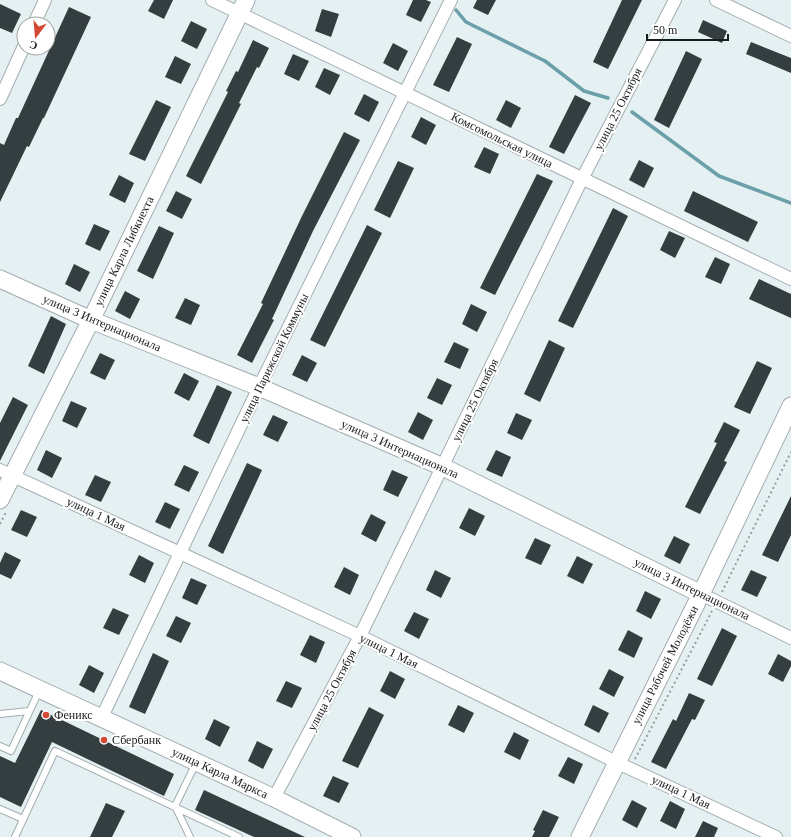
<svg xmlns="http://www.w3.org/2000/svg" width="791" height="837" font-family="Georgia,serif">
<rect width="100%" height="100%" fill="#e4f0f2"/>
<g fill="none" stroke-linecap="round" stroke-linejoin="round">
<path stroke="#6b9fa9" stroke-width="3.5" d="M456,10L466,22L545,61L584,91L608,98
M632,112L719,176L791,203"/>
</g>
<path fill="#343d3f" d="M154,0H173L164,19L148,11Z
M413,0H426L431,2L421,22L406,15Z
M477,0H496L488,15L473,8Z
M622,0H642L608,69L593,62Z
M0,4L21,14L12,33L0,28Z
M69,7L91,17L44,118H43L29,147L27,146L0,202V143L4,145L16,118H18Z
M322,9L339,14L331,37L315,31Z
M703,20L727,31L722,43L698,32Z
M191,21L207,29L197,49L181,41Z
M457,37L472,44L449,92L433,85Z
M253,40L269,48L259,68L257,67L239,103L241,104L201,184L186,176L228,92L226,91L236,71L238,72Z
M751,42L791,58V73L746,54Z
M393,43L408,51L398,71L383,63Z
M686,51L702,59L669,128L654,120Z
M293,54L309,61L299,81L284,74Z
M175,56L191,64L181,84L165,77Z
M324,68L340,75L330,95L315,87Z
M364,94L379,102L369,122L354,114Z
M575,95L591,103L564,154L549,147Z
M156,100L171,107L145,161L129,154Z
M506,100L521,108L511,128L496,120Z
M421,117L436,125L426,145L411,137Z
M344,132L360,140L313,231L272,319L274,320L252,363L237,355L263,304L261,303L302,216Z
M484,147L499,154L490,174L474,167Z
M639,160L654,168L644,188L629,180Z
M398,161L414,168L390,218L374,210Z
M537,174L553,181L495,295L480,288Z
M119,175L134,183L125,203L109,195Z
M176,191L192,199L182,219L166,211Z
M693,191L758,222L748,242L684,211Z
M613,208L628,216L573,328L558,321Z
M94,224L110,231L100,251L85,244Z
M367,225L382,233L325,347L310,340Z
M159,226L174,233L153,279L137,271Z
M669,231L685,238L675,258L660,250Z
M715,257L730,264L721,284L705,277Z
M74,264L90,272L80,292L65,284Z
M759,279L791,294V318L749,299Z
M125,291L140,299L130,319L115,311Z
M185,298L200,305L191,325L175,318Z
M471,304L487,312L477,332L462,324Z
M51,316L66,324L44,374L28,366Z
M549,340L565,348L540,402L524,394Z
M454,342L469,349L460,369L444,362Z
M100,353L115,360L105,380L90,373Z
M302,355L317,363L307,382L292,375Z
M757,361L772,368L750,414L734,407Z
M184,373L199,381L189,401L174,393Z
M437,378L452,385L442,405L427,398Z
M217,385L232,392L209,444L193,436Z
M13,397L28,405L0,461V423Z
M71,401L87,408L77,428L62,421Z
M418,412L433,420L423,440L408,432Z
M516,413L532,420L522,440L507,433Z
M273,415L288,422L278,442L263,435Z
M724,422L740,430L724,461L727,462L700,514L685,507L717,443L714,442Z
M46,450L62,458L52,478L37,470Z
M496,450L511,457L502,477L486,470Z
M247,463L262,470L223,554L208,546Z
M184,465L199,472L189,492L174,485Z
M392,470L408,477L398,497L383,490Z
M95,475L111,482L101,502L85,495Z
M791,496V535L778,562L762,555Z
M165,502L180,509L170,529L155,522Z
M469,508L485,516L475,536L459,528Z
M21,510L37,517L27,537L11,530Z
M371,514L386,522L376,542L361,534Z
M674,536L690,544L680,564L664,556Z
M535,538L551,545L541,565L525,558Z
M5,552L21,560L11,579L0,574V563Z
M139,555L154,563L145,583L129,575Z
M577,556L593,564L583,584L567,576Z
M344,567L359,575L350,595L334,587Z
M435,570L451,578L441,598L426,590Z
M751,570L767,577L757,597L741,590Z
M191,578L207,585L197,605L182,598Z
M645,591L661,599L651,619L636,611Z
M113,608L129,615L119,635L103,628Z
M414,612L429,619L419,639L404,631Z
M176,616L191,623L181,643L166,636Z
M722,628L737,636L712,686L697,679Z
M628,630L643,638L634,658L618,650Z
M310,635L325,642L316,663L300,655Z
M153,653L169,661L145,714L129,707Z
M778,654L791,661V666L783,682L768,674Z
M89,665L104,673L94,693L79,685Z
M609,669L624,677L614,697L599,689Z
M390,671L405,679L395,699L380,691Z
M286,681L302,688L292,708L276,701Z
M689,693L705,700L695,720L692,719L666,769L651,762L673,719L676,721Z
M458,705L474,713L464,733L448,725Z
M593,705L609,713L599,733L584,725Z
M369,707L384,715L358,768L342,761Z
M41,710L174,774L164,796L52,742L21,807L0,797V756L15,763Z
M214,719L230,727L220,747L205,739Z
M514,732L529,740L520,760L504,752Z
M257,741L273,749L263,769L248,761Z
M568,757L583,764L574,784L558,776Z
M333,776L349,783L339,803L323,796Z
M204,790L305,837H254L195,810Z
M632,800L647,808L637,828L622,820Z
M670,801L685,809L676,829L660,821Z
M106,803L125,811L112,837H90Z
M543,810L559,817L549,837H532L535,831L533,830Z
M703,821L718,828L714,837H695Z"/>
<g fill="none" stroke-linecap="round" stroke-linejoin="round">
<defs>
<path id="lane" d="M0,714L29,711
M68,717L73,706
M0,746L11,751L39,691
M0,809L23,819
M15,837L55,751L239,837
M190,837L175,806L196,763"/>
<path id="street" d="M212,0L791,279
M716,0L791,36
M34,24L45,0
M0,99L24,46
M0,470L360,636L616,762L776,837
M701,594L791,638
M101,719L259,387L451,0
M274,798L360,636L582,179L675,0"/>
<path id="secondary" d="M0,279L91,320L259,387L443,467L701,594
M0,500L91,320L246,0
M0,671L274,798L352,837
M580,837L701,594L791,406"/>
</defs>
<use href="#lane" stroke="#a3adb0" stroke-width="8"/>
<use href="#street" stroke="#a3adb0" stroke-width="14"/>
<use href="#secondary" stroke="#a3adb0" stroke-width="19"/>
<path stroke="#959ea0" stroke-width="2" stroke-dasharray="2 3" stroke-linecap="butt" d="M0,524L6,512
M722,592L791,452
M635,759L712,611"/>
<use href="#lane" stroke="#fff" stroke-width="6"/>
<use href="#street" stroke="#fff" stroke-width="12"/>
<use href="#secondary" stroke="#fff" stroke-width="17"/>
</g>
<g fill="#d44834" stroke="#fff" stroke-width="1.5">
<circle cx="46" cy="715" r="4"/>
<circle cx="104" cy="740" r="4"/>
</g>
<g text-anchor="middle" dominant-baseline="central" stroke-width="4" stroke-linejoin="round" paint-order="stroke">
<g font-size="12" fill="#171b1c" stroke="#fff">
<text transform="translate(618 109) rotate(-63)">улица 25 Октября</text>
<text transform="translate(502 140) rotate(26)">Комсомольская улица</text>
<text transform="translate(124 251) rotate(-64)">улица Карла Либкнехта</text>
<text transform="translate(102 323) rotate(23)">улица 3 Интернационала</text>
<text transform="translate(274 358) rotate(-64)">улица Парижской Коммуны</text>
<text transform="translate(475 400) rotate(-64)">улица 25 Октября</text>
<text transform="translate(400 449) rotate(24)">улица 3 Интернационала</text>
<text transform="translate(96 514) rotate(25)">улица 1 Мая</text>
<text transform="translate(692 589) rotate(26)">улица 3 Интернационала</text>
<text transform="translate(389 651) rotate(26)">улица 1 Мая</text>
<text transform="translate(665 665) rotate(-63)">улица Рабочей Молодёжи</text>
<text transform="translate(332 690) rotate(-62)">улица 25 Октября</text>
<text transform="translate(220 773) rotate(25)">улица Карла Маркса</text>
<text transform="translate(681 792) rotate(25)">улица 1 Мая</text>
</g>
<g font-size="12" fill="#171b1c" stroke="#fff" text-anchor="start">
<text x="54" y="715">Феникс</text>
<text x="112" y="740">Сбербанк</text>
</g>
</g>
<g transform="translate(36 36) rotate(196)"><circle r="19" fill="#ffffff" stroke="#a2a4a4"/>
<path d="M0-3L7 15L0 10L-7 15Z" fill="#d44834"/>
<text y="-6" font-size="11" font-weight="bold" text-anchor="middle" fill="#171b1c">С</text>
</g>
<path d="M647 34v6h81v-6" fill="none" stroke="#171b1c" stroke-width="2"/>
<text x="653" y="34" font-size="12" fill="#171b1c" stroke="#ffffff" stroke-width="3" paint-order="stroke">50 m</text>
</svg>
